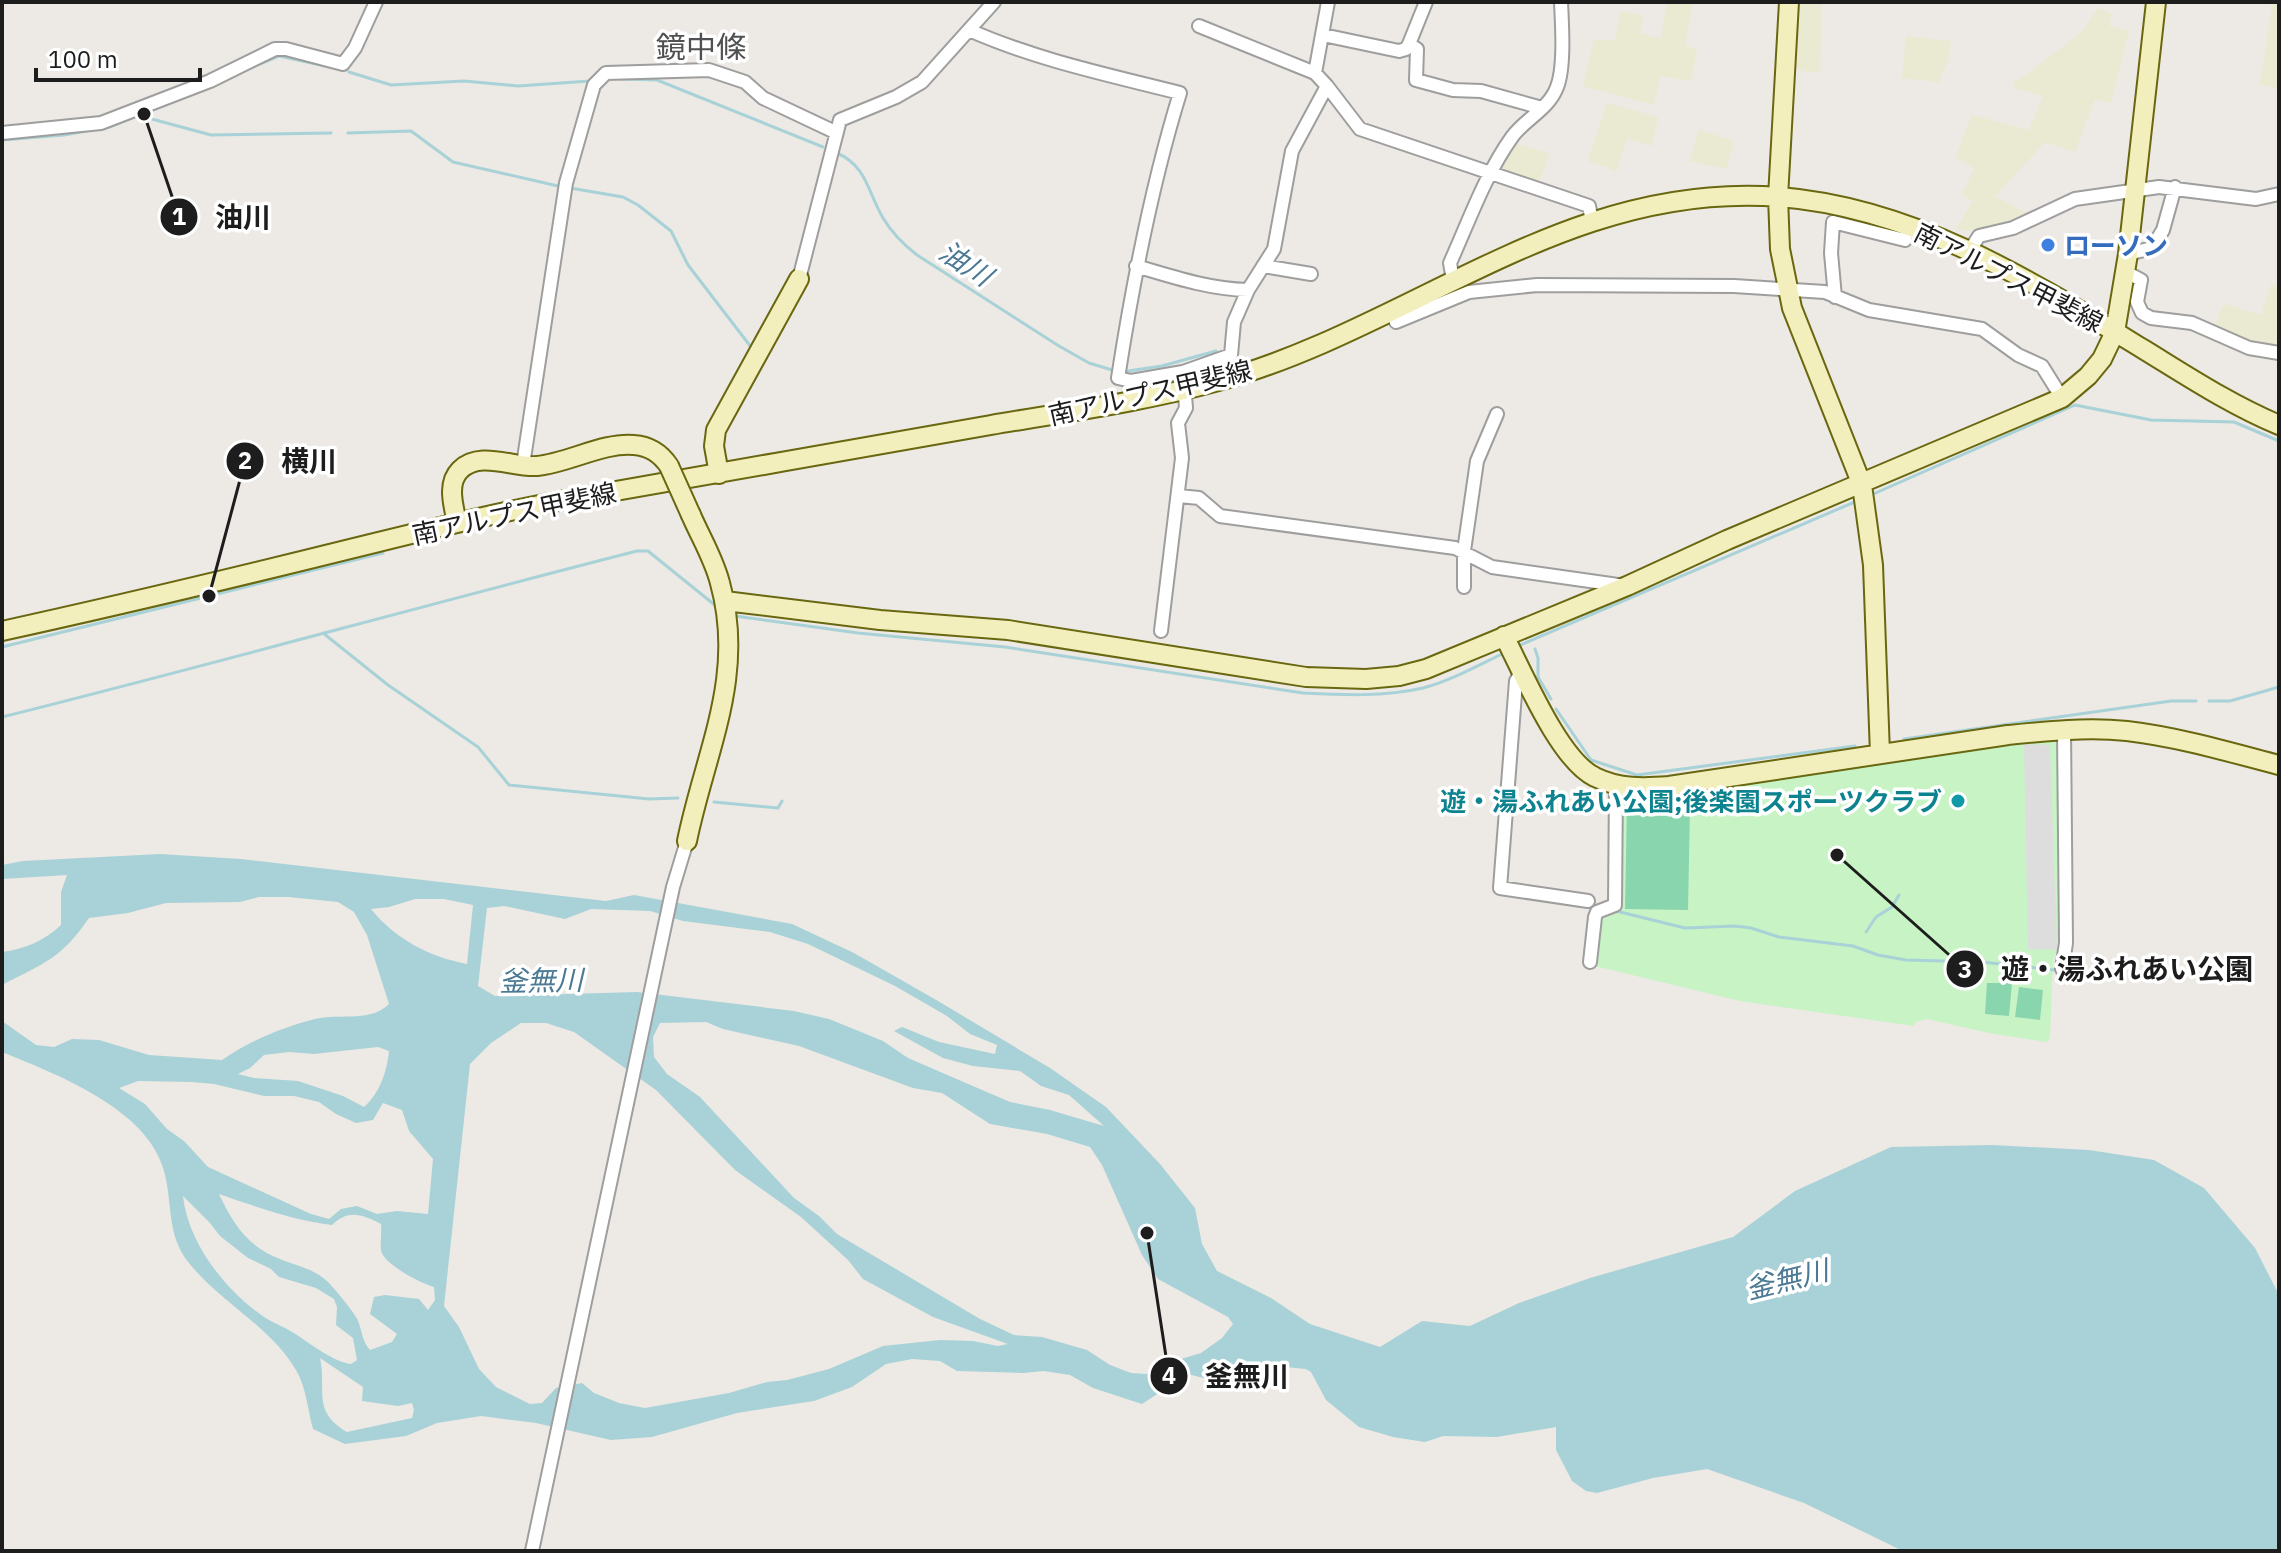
<svg xmlns="http://www.w3.org/2000/svg" width="2281" height="1553" font-family="'IBM Plex Sans','Noto Sans JP',sans-serif">
<rect width="100%" height="100%" fill="#ede9e4"/>
<path fill="#eae9d1" d="M1667,2H1693L1685,45L1697,50L1691,81L1660,76L1654,105L1583,86L1594,39L1615,41L1620,12L1643,15L1640,34L1661,38Z
M1797,2H1822L1820,72L1800,71L1794,63Z
M2279,3V88L2260,85L2272,5Z
M2098,8L2112,14L2109,26L2129,31L2111,103L2095,99L2075,152L2045,142L1995,196L2030,215L2014,223L1967,231L1956,229L1973,201L1962,195L1974,168L1955,158L1972,115L2029,130L2043,96L2015,88L2013,82L2022,78L2081,33Z
M1906,36L1951,41L1949,58L1939,82L1902,78Z
M1607,103L1658,117L1652,146L1627,138L1617,171L1588,161Z
M1699,130L1734,141L1726,169L1690,161Z
M1511,142L1550,154L1537,186L1497,172Z
M2271,285L2279,288V349L2250,345L2213,329L2224,304L2261,315Z"/>
<path fill="#c7f3c5" d="M2051,739L2055,740L2057,744L2060,944L2053,960L2050,1038L2047,1042L1994,1034L1927,1019L1915,1022L1914,1026L1740,1001L1595,966L1600,916L1612,914L1621,797Z"/>
<path fill="#89d5ae" d="M1627,805L1690,806L1688,910L1625,909Z
M1987,983H2012L2009,1016L1985,1014Z
M2019,987L2043,990L2040,1020L2015,1017Z"/>
<path fill="#ddd" d="M2024,744L2050,745L2057,950L2028,949Z"/>
<path fill="#a8d2d7" fill-rule="evenodd" d="M160,854L241,859L606,901L634,895L792,924L854,953L938,1001L1050,1068L1106,1107L1160,1164L1195,1208L1202,1244L1217,1271L1271,1298L1310,1324L1380,1347L1422,1321L1470,1326L1519,1303L1590,1278L1733,1237L1795,1191L1891,1147L1992,1145L2089,1150L2154,1160L2204,1188L2255,1248L2279,1295V1551H1903L1804,1503L1707,1469L1653,1478L1597,1493L1586,1491L1572,1481L1556,1450V1427L1497,1437L1443,1436L1425,1442L1393,1437L1359,1427L1326,1400L1311,1372L1306,1369L1275,1366L1250,1369L1236,1382L1226,1384L1188,1374L1142,1404L1093,1388L1070,1375L1044,1371L1023,1373L957,1371L940,1361L912,1359L886,1364L852,1387L814,1401L737,1413L652,1437L611,1440L536,1423L481,1416L437,1423L406,1436L345,1444L313,1429C308,1411 306,1386 296,1370C270,1326 221,1303 189,1263C166,1235 173,1203 164,1171C148,1109 56,1074 2,1052V1021L36,1045L54,1047L72,1039L99,1040L149,1055L222,1060C249,1041 283,1027 315,1019C339,1013 370,1023 389,1004L367,935L354,912L338,902L289,897H259L240,902L166,903L128,913L89,918C61,959 44,963 2,985V952C25,949 44,941 61,925V892L67,875L2,879V865L23,861ZM415,899H444L473,905L467,964C430,957 395,939 371,909L389,907ZM504,906L565,919L591,909L650,911L683,921L770,932L808,944L895,986L947,1016L970,1034L997,1045L995,1054L939,1042L902,1027L894,1031L943,1058L973,1066L1020,1071L1041,1086L1069,1095L1104,1126L1050,1110L1010,1102L908,1058L883,1041L829,1019L794,1011L637,992L495,996L478,986L487,908ZM706,1022L723,1029L799,1046L913,1088L942,1093L990,1124L1047,1134L1090,1147L1102,1165L1142,1255L1158,1279L1228,1317L1233,1324L1222,1338L1201,1353L1174,1361L1146,1374L1131,1373L1110,1365L1087,1350L1042,1337L1014,1335L980,1319L837,1234L819,1216L794,1198L700,1097L667,1074L654,1057L653,1037L660,1023ZM521,1023H546L574,1032L656,1090L735,1170L801,1217L848,1260L863,1279L933,1317L1008,1344L998,1346L973,1341L940,1340L883,1346L829,1369L787,1380L767,1382L729,1393L645,1408L619,1403L594,1393L582,1383L556,1388L542,1403L530,1404L496,1387L479,1369L459,1327L444,1306L470,1064L491,1043ZM378,1047L389,1051C387,1071 380,1093 364,1107L343,1096L298,1081L254,1078L238,1074L250,1068L264,1055L289,1052L314,1054ZM138,1081L192,1082L214,1084L264,1096H294L319,1102L336,1114L356,1123L373,1120L383,1103L402,1110L409,1131L433,1159L428,1214L397,1211L377,1214L357,1206L341,1209L329,1219L311,1214L208,1167L184,1141L167,1129L145,1104L119,1088ZM219,1194C257,1207 292,1220 332,1225C348,1209 362,1214 381,1224C382,1233 380,1241 381,1250C383,1264 420,1283 434,1287L435,1300L428,1310L419,1299L385,1295L374,1297L370,1314L397,1334L392,1342L370,1350C360,1338 363,1329 356,1317C349,1306 338,1293 329,1283C314,1268 299,1267 280,1259C248,1247 233,1224 219,1194ZM183,1196L210,1223L220,1236L248,1258L271,1269L279,1277L316,1288L334,1299L337,1307L336,1325L353,1338L357,1360L351,1364C334,1362 312,1345 297,1335C287,1328 275,1324 264,1317C225,1290 188,1243 183,1196ZM320,1358L363,1387L362,1401L398,1406L412,1403L414,1410L412,1418L347,1432C311,1411 327,1390 320,1358Z"/>
<g fill="none" stroke-linecap="round" stroke-linejoin="round">
<path stroke="#a8d2d7" stroke-width="3" d="M248,69L279,56L335,68
M349,72L391,85L464,81L518,86L590,81
M620,79L657,80L823,147
M144,114L148,118L211,135L331,133
M348,133L411,131L453,162L558,186
M2,140L64,135L109,127L167,104
M837,153C867,166 868,193 883,218C892,233 904,245 917,255L1059,346L1089,363L1112,370
M570,188L623,197L638,205L671,231L688,265L751,347
M1128,371L1162,366L1216,351
M1871,495L2075,405L2151,420L2234,422L2279,441
M735,616L858,633L1005,647L1303,693C1343,695 1383,697 1423,688C1450,681 1479,665 1504,653
M323,633L388,685L478,747L509,785L649,799L678,798
M1518,646L1857,501
M2,647L383,553
M1535,649L1538,658V677L1551,699
M2209,701H2230L2279,687
M1556,709L1591,760L1637,775L1855,746
M2,717C214,664 425,605 637,551H648L716,606
M1904,739L2171,701H2196
M714,802L778,808L782,801
M1616,911L1685,928L1735,926L1751,928L1779,937L1853,946L1878,955L1906,960L1982,962L2055,970
M1866,932L1876,917L1892,907L1899,895"/>
<defs>
<path id="street" d="M969,30C1037,60 1109,75 1180,93C1151,187 1133,281 1118,378L1131,381L1183,372
M1323,35L1399,51L1406,49L1409,44L1426,2
M1409,44L1417,49L1416,80L1453,90L1481,91L1542,108
M1315,73L1328,2
M1327,86L1360,129L1589,206L1592,221
M2,133L101,123L210,81L275,49H286L343,64L355,48L376,2
M1970,250L1979,236L2013,228L2075,199L2159,187L2256,199L2279,194
M2128,254L2152,248L2163,230L2175,187
M1136,266C1173,277 1209,289 1248,290
M1263,266L1311,274
M2126,272L2141,280L2137,302L2142,313L2151,318L2192,323L2249,348L2279,353
M799,279L840,120L896,97L922,82L994,2
M1453,280L1450,263C1469,221 1485,175 1512,137C1525,119 1549,109 1557,87C1565,67 1562,24 1561,2
M1835,297L1831,253L1833,222L1905,240L1909,225
M1391,309L1396,322L1469,292L1537,285L1734,286L1825,292L1869,310L1982,329L2018,355L2042,366L2062,398
M523,465L566,183L594,85L606,73L709,70L745,82L763,98L835,132
M1179,496L1199,498L1220,516L1455,548L1492,567L1625,586
M1464,587V551L1477,461L1497,414
M1161,631L1182,458L1178,423L1186,408L1183,372L1231,355L1234,322L1248,290L1274,249L1292,151L1327,86L1315,73L1199,26
M1522,670L1516,681L1500,888L1588,901
M1590,962L1595,917L1597,912L1615,905L1616,785
M2062,969L2066,943L2064,730
M532,1551L673,887L687,841"/>
<path id="secondary" d="M1789,2L1778,197L1780,249L1792,308L1862,485L1873,565L1880,754
M719,474L714,446L716,430L799,279
M457,523C454,507 446,484 460,470C480,450 513,468 537,466C568,463 604,442 634,445C649,446 661,454 669,466
M725,601L880,620L1008,630L1306,677L1366,679L1399,676L1426,669L1627,586L1727,540L2062,398L2088,376L2102,359L2115,332L2128,254L2156,2
M2,631C116,606 229,579 342,551C420,532 497,512 576,498C714,473 853,450 991,425C1066,412 1142,402 1215,382C1412,329 1564,180 1780,197C1915,208 2030,280 2143,349C2187,376 2231,405 2279,425
M1504,636C1523,672 1559,760 1595,777C1619,789 1644,788 1669,786L2008,735C2048,731 2087,727 2127,731C2178,737 2229,752 2279,765
M687,841C705,752 746,677 720,583C714,559 701,538 691,515"/>
</defs>
<use href="#street" stroke="#9e9e9e" stroke-width="16"/>
<use href="#secondary" stroke="#69670f" stroke-width="22"/>
<use href="#street" stroke="#fff" stroke-width="12"/>
<use href="#secondary" stroke="#f3efbc" stroke-width="18"/>
<defs>
<path id="secondary-bridge" d="M669,466L691,515"/>
</defs>
<use href="#secondary-bridge" stroke="#69670f" stroke-width="22" stroke-linecap="butt"/>
<use href="#secondary-bridge" stroke="#f3efbc" stroke-width="18"/>
</g>
<circle fill="#3f7fe0" stroke="#fff" stroke-width="3" cx="2048" cy="245" r="8"/>
<circle fill="#0f9aa8" stroke="#fff" stroke-width="3" cx="1958" cy="801" r="8"/>
<g text-anchor="middle" dominant-baseline="central" stroke-width="7" stroke-linejoin="round" paint-order="stroke">
<g font-size="26" font-weight="bold" fill="#366cbe" stroke="#fff" text-anchor="start">
<text x="2064" y="245">ローソン</text>
</g>
<g font-size="26" fill="#1d1d1d" stroke="#fff">
<text transform="translate(2009 277) rotate(27)">南アルプス甲斐線</text>
<text transform="translate(1150 392) rotate(-13)">南アルプス甲斐線</text>
<text transform="translate(514 513) rotate(-12)">南アルプス甲斐線</text>
</g>
<g font-size="26" font-weight="bold" fill="#0d838f" stroke="#fff" text-anchor="end">
<text x="1942" y="801">遊・湯ふれあい公園;後楽園スポーツクラブ</text>
</g>
<g font-size="28" font-style="italic" fill="#4c7994" stroke="#fff">
<text transform="translate(966 263) rotate(33)">油川</text>
<text transform="translate(541 980) rotate(-1)">釜無川</text>
<text transform="translate(1787 1279) rotate(-14)">釜無川</text>
</g>
<g font-size="30" fill="#505050" stroke="#fff">
<text x="701" y="46">鏡中條</text>
</g>
</g>
<path fill="none" stroke="#1d1d1d" stroke-width="3" d="M144 114L179 217M209 596L245 461M1837 855L1965 969M1147 1233L1169 1376"/>
<g fill="#1d1d1d" stroke="#fff" stroke-width="3">
<circle cx="144" cy="114" r="8"/>
<circle cx="209" cy="596" r="8"/>
<circle cx="1837" cy="855" r="8"/>
<circle cx="1147" cy="1233" r="8"/>
<circle cx="179" cy="217" r="20"/>
<circle cx="245" cy="461" r="20"/>
<circle cx="1965" cy="969" r="20"/>
<circle cx="1169" cy="1376" r="20"/>
</g>
<g font-size="24" text-anchor="middle" font-weight="bold" fill="#fff">
<text x="179" y="225">1</text>
<text x="245" y="469">2</text>
<text x="1965" y="978">3</text>
<text x="1169" y="1384">4</text>
</g>
<g font-size="28" text-anchor="middle" font-weight="bold" fill="#1d1d1d" stroke="#fff" stroke-width="7" stroke-linejoin="round" paint-order="stroke">
<text x="243" y="227">油川</text>
<text x="309" y="471">横川</text>
<text x="2127" y="979">遊・湯ふれあい公園</text>
<text x="1247" y="1386">釜無川</text>
</g>
<rect width="2281" height="1553" fill="none" stroke="#1d1d1d" stroke-width="8"/>
<path d="M36 68v12h164v-12" fill="none" stroke="#1d1d1d" stroke-width="4"/>
<text x="48" y="68" font-size="24" fill="#1d1d1d" stroke="#ffffff" stroke-width="6" paint-order="stroke">100 m</text>
</svg>
